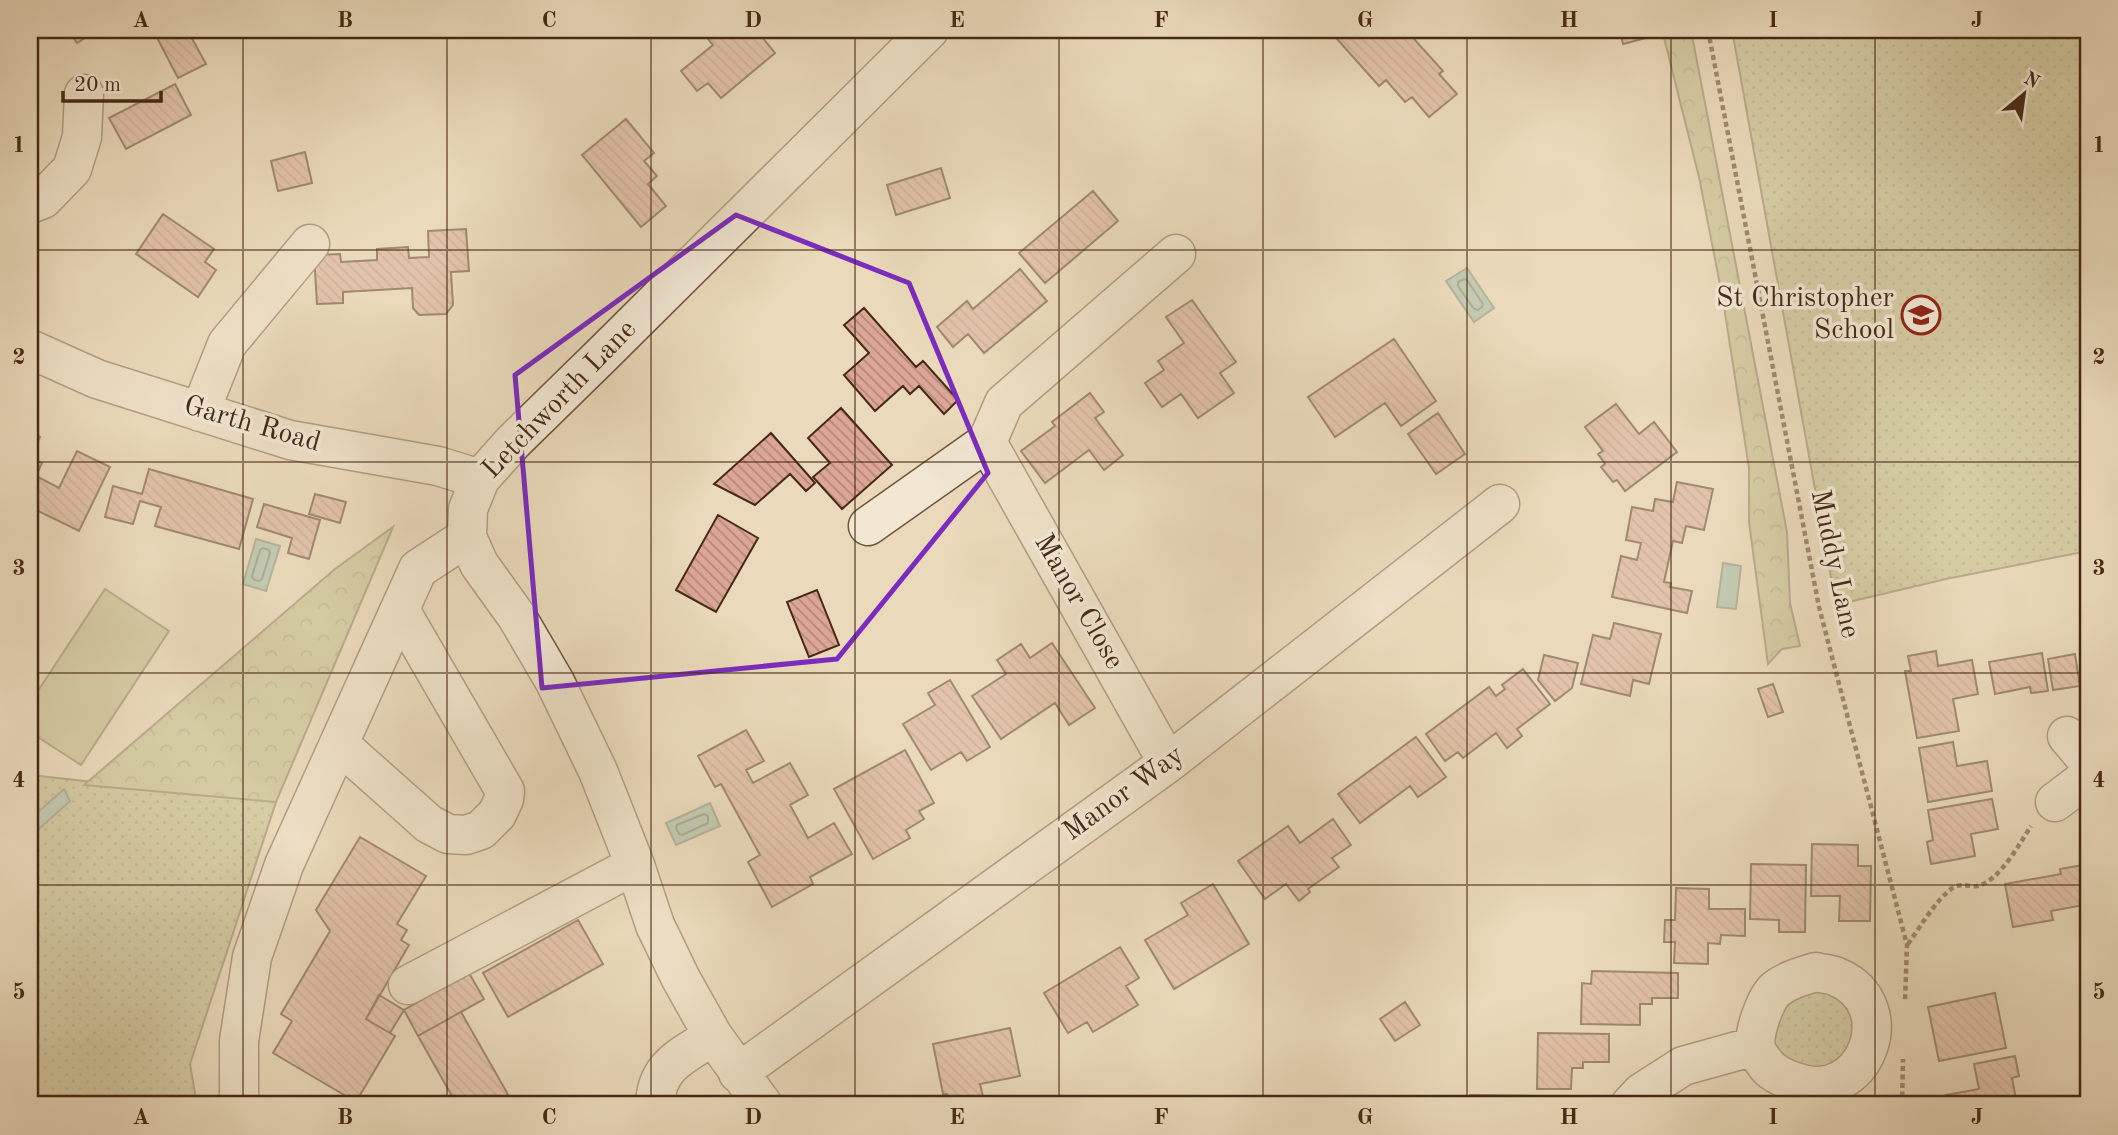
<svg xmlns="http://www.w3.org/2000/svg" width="2118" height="1135" font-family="'Old Standard TT',serif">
<defs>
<pattern id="green-dots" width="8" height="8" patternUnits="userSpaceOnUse" patternTransform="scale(1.75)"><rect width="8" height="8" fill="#bfbd8b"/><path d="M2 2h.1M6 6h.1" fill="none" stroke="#9d9a70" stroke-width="1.8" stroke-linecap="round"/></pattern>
<pattern id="forest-crowns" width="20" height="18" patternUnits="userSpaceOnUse" patternTransform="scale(1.75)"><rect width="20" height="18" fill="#bfbd8b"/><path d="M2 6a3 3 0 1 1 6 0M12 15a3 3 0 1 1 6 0" fill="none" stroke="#9d9a70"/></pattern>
<pattern id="building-back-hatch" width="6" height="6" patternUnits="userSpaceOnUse" patternTransform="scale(1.75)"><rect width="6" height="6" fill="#dca696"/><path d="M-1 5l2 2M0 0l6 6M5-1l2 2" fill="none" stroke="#b48779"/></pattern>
</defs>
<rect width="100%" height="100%" fill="#eadabb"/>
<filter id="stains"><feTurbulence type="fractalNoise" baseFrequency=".00286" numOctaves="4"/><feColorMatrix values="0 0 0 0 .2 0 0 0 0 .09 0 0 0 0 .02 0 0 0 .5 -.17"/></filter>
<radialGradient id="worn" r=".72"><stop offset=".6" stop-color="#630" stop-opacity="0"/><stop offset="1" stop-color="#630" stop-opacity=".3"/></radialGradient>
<path fill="url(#green-dots)" stroke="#837350" stroke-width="2" d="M1732,30H2088V551L1946,579L1836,605Z
M30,775L276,802L190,1064L197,1105H30Z
M1836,976L1866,1056L1780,1077L1760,1016Z"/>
<path fill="url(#forest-crowns)" stroke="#837350" stroke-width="2" d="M1662,30H1691L1787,532L1790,603L1800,646L1782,649L1768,664L1749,522V468L1723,300L1699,177Z
M393,527L276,802L84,785L335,569Z"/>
<path fill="#bfbd8b" stroke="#837350" stroke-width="2" d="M105,589L169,631L81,765L30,732V703Z"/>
<path fill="#98bbae" stroke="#788171" stroke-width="2" d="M1467,268L1494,308L1474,322L1446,281Z
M256,539L280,546L266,591L243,584Z
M1723,563L1741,566L1736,609L1717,607Z
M64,789L70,801L30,837V819Z
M710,803L720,826L676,845L666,823Z"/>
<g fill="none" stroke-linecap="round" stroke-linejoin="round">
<path stroke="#707262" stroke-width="2" d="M1464,279L1467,280L1483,304L1482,307L1478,310L1474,309L1458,286V282Z
M263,548L269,550L270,553L262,579L259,581L254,580L252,576L260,550Z
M704,814L708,816V823L682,835L679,834L676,828L677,825Z"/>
</g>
<path fill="url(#building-back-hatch)" stroke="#472915" stroke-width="2" d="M68,30H98L77,43Z
M153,30H196L189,33L206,64L178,78Z
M710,30H772L762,37L775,53L721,98L708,83L697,91L681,71L713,45L704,34Z
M1329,30H1406L1443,71L1439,74L1457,94L1429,117L1412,97L1405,102L1386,80L1379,86Z
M1620,30H1644L1646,38L1623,44Z
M175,84L191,115L126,149L109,118Z
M626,119L654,153L644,161L657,176L648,184L666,206L641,227L582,155Z
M305,152L312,183L278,191L271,161Z
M941,168L950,198L896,215L887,185Z
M1093,191L1118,221L1045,283L1019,253Z
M163,214L214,249L205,262L216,270L198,297L136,254Z
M466,229L469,271L451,272L453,305L446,314L419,315L413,308L412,288L343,292V303L317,304L314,255L340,254L341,262L377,260V249L408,247L409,258L429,257L428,231Z
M1020,269L1047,301L984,353L968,334L953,347L937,327L967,301L973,309Z
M1192,300L1236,362L1220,373L1234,393L1198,418L1181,394L1162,407L1145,383L1164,370L1158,361L1184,343L1166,317Z
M864,308L916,367L923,361L958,400L944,414L919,386L910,394L903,386L875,411L844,375L869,353L844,325Z
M1394,339L1436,401L1401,426L1385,403L1335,437L1308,397Z
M1090,393L1104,412L1095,418L1123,455L1104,470L1089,450L1045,483L1021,451L1055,426L1052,422Z
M1616,404L1639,434L1654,422L1677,452L1625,491L1617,480L1613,482L1601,467L1605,464L1598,454L1603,451L1585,427Z
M841,408L892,465L842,509L813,477L830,463L808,438Z
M1438,413L1465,454L1436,474L1408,434Z
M30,432L40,437L30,458L42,463L36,476L59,488L77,451L110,467L79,531L30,507Z
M771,433L815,483L806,491L790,474L755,505L714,484Z
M149,469L253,499L239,549L155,526L161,507L140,501L133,524L105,517L113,486L142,494Z
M1677,482L1713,489L1704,530L1686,526L1682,543L1673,541L1664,582L1671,583L1670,587L1692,591L1687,613L1612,597L1621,556L1637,560L1641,543L1626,540L1632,507L1653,511L1655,499L1673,502Z
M315,494L346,502L340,523L309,514Z
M264,504L320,520L309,559L288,553L292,538L257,527Z
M718,515L758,538L716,612L676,590Z
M817,590L839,645L809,657L787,602Z
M1614,623L1661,634L1649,684L1633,680L1630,696L1581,684L1593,635L1610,639Z
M1052,643L1095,708L1069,725L1055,703L1001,739L972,696L1006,674L997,660L1021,644L1030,658Z
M1936,651L1938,666L1972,660L1978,694L1953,699L1959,731L1917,738L1905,671H1911L1908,656Z
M2042,653L2048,691L2031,693L2030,687L1995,694L1989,662Z
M2075,654L2080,686L2053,690L2048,659Z
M1544,655L1578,663L1572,688L1555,701L1538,680Z
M1523,669L1550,704L1517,729L1522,736L1507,748L1496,733L1463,758L1458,752L1445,761L1426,734L1489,687L1496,696L1505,689L1502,685Z
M950,680L990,747L967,761L961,752L931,770L903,724L935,705L928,693Z
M1773,684L1783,712L1768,717L1758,689Z
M746,730L764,761L746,770L753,783L790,763L808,795L790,805L808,838L834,823L852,854L810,877L813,884L772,907L748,862L760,855L721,784L715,787L698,756Z
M1416,737L1446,777L1418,797L1410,786L1360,823L1338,794Z
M1953,742L1957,766L1987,761L1992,791L1928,802L1919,748Z
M905,750L934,803L919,811L924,819L906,830L910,838L873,859L834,789Z
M1992,799L1998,829L1971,834L1975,856L1931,864L1927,842L1933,840L1928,810Z
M1333,819L1351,845L1332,858L1339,867L1308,889L1310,892L1299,901L1286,884L1265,899L1238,861L1288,826L1300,843Z
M360,837L426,876L397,924L407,930L401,940L409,945L366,1019L395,1036L356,1102L273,1053L292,1021L281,1014L330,931L316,910Z
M1812,844L1858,845V866H1871L1870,921H1839L1840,896H1811Z
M1751,864L1806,865L1805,932H1779V920L1750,919Z
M2088,864V900H2084V905L2051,911L2053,920L2013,927L2005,884L2061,874L2060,869Z
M1213,884L1249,944L1174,989L1145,940L1188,915L1181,903Z
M1676,888L1709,889V909H1745V936L1721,935L1720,944L1708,943V964L1674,963L1675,942H1664L1665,920H1675Z
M578,920L603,964L508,1017L483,973Z
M1120,947L1139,978L1126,986L1138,1005L1093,1032L1087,1022L1068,1033L1044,993Z
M1592,971L1678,973V998H1652V1004H1640V1025L1581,1024L1582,983L1591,984Z
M469,973L484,999L418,1036L404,1010Z
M1995,993L2006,1048L1939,1061L1928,1007Z
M379,995L404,1010L390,1033L366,1019Z
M1405,1002L1420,1025L1395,1041L1380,1019Z
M461,1012L514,1105H457L418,1036Z
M1010,1028L1020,1076L980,1084L985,1105H950L947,1094H943L933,1044Z
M1538,1033L1609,1034V1062H1583V1068H1572L1571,1089H1537Z
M2015,1056L2019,1076L2012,1078L2017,1105H1948L1946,1095L1979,1089L1974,1064Z
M1470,1095L1541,1096V1105H1470Z"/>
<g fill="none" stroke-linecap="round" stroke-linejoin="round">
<defs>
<path id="minor" d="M30,204L43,199L72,169L82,137L84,94
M30,349L97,379L290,440L438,466L480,479
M200,412L227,344L310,244
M987,442L1168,763
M868,526L987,442L1004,403L1176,254
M2067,736L2088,761
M339,744L429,824L448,834L466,835L481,830L497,814L504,799L505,791L400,610
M2055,802L2088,777
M1816,972C1822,974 1831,974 1837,977C1904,1005 1865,1107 1795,1082C1783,1078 1771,1073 1764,1062C1761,1058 1757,1052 1756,1048C1752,1035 1766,997 1776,989C1788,980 1802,976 1816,972Z
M408,985L635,865
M738,1073L1168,763L1500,504
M239,1105V1041L252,957L284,865L418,569L467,537
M655,1105C656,1065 683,1056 713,1036
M763,1105L713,1036L680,977L655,925L635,865L598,771L555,682L517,617L479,564L467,537L468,509L480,479L513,442L603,354L929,30
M1630,1105L1641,1093L1683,1066L1755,1046"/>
</defs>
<use href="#minor" stroke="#70553e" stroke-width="41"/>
<path stroke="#472915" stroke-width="4.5" stroke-dasharray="5 3.5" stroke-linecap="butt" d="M1708,30L1819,607L1907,945L1905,1001
M1908,944C1921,926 1933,904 1951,889C1959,882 1968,887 1977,886C1999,882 2020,843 2031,826
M1902,1105L1903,1059"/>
<use href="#minor" stroke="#f1e7d3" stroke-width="38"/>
</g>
<path d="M0 0H2118V1135H0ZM736,215L909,283L988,473L837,659L542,688L515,375Z" fill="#eadabb" fill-opacity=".55" fill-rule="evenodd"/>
<path fill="none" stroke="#7b2cbf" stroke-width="5" stroke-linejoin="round" d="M736,215L909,283L988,473L837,659L542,688L515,375Z"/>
<path fill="none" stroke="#472915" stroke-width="2" stroke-opacity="0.55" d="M243,30V1105M447,30V1105M651,30V1105M855,30V1105M1059,30V1105M1263,30V1105M1467,30V1105M1671,30V1105M1875,30V1105M30,250H2088M30,462H2088M30,673H2088M30,885H2088"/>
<defs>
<symbol id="school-ring" viewBox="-11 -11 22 22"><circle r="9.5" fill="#f1e7d3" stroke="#8f2418" stroke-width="1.5"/><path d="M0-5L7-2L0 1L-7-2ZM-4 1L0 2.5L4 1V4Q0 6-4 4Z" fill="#8f2418"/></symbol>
</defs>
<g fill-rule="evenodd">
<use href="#school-ring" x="1899" y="293" width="44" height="44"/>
</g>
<g text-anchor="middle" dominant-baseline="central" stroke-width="7" stroke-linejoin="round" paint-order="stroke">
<g font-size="28" fill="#472915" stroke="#f1e7d3" text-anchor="end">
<text x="1894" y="299">St Christopher<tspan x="1894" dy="32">School</tspan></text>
</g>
<g font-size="28" fill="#472915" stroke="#f1e7d3">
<text transform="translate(560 400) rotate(-46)">Letchworth Lane</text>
<text transform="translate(252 425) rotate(16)">Garth Road</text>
<text transform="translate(1834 564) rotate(78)">Muddy Lane</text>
<text transform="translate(1078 602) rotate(60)">Manor Close</text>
<text transform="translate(1124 794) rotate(-36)">Manor Way</text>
</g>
</g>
<rect width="2118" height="1135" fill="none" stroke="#eadabb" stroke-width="77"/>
<g transform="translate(2024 94) rotate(29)" stroke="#f1e7d3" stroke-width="5" paint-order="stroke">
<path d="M0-5L12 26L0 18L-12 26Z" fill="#472915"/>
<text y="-10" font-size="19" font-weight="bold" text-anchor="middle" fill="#472915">N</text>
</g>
<path d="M63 91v10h98v-10" fill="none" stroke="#472915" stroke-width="3.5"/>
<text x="74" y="91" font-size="21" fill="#472915" stroke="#f1e7d3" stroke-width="5" paint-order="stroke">20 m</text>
<rect x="38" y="38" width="2042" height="1058" fill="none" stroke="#472915" stroke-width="2.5"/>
<g font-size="23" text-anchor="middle" font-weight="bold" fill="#472915">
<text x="141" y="27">A</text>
<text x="345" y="27">B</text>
<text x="549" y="27">C</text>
<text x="753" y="27">D</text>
<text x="957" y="27">E</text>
<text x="1161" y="27">F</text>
<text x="1365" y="27">G</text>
<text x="1569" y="27">H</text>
<text x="1773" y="27">I</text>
<text x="1977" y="27">J</text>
<text x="19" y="152">1</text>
<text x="2099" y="152">1</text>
<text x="19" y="364">2</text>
<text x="2099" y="364">2</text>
<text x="19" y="575">3</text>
<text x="2099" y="575">3</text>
<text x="19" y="787">4</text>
<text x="2099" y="787">4</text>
<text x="19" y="999">5</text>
<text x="2099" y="999">5</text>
<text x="141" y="1124">A</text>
<text x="345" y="1124">B</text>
<text x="549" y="1124">C</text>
<text x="753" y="1124">D</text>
<text x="957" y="1124">E</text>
<text x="1161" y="1124">F</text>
<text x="1365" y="1124">G</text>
<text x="1569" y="1124">H</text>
<text x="1773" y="1124">I</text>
<text x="1977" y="1124">J</text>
</g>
<rect width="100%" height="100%" filter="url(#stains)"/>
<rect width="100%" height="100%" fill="url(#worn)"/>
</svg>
